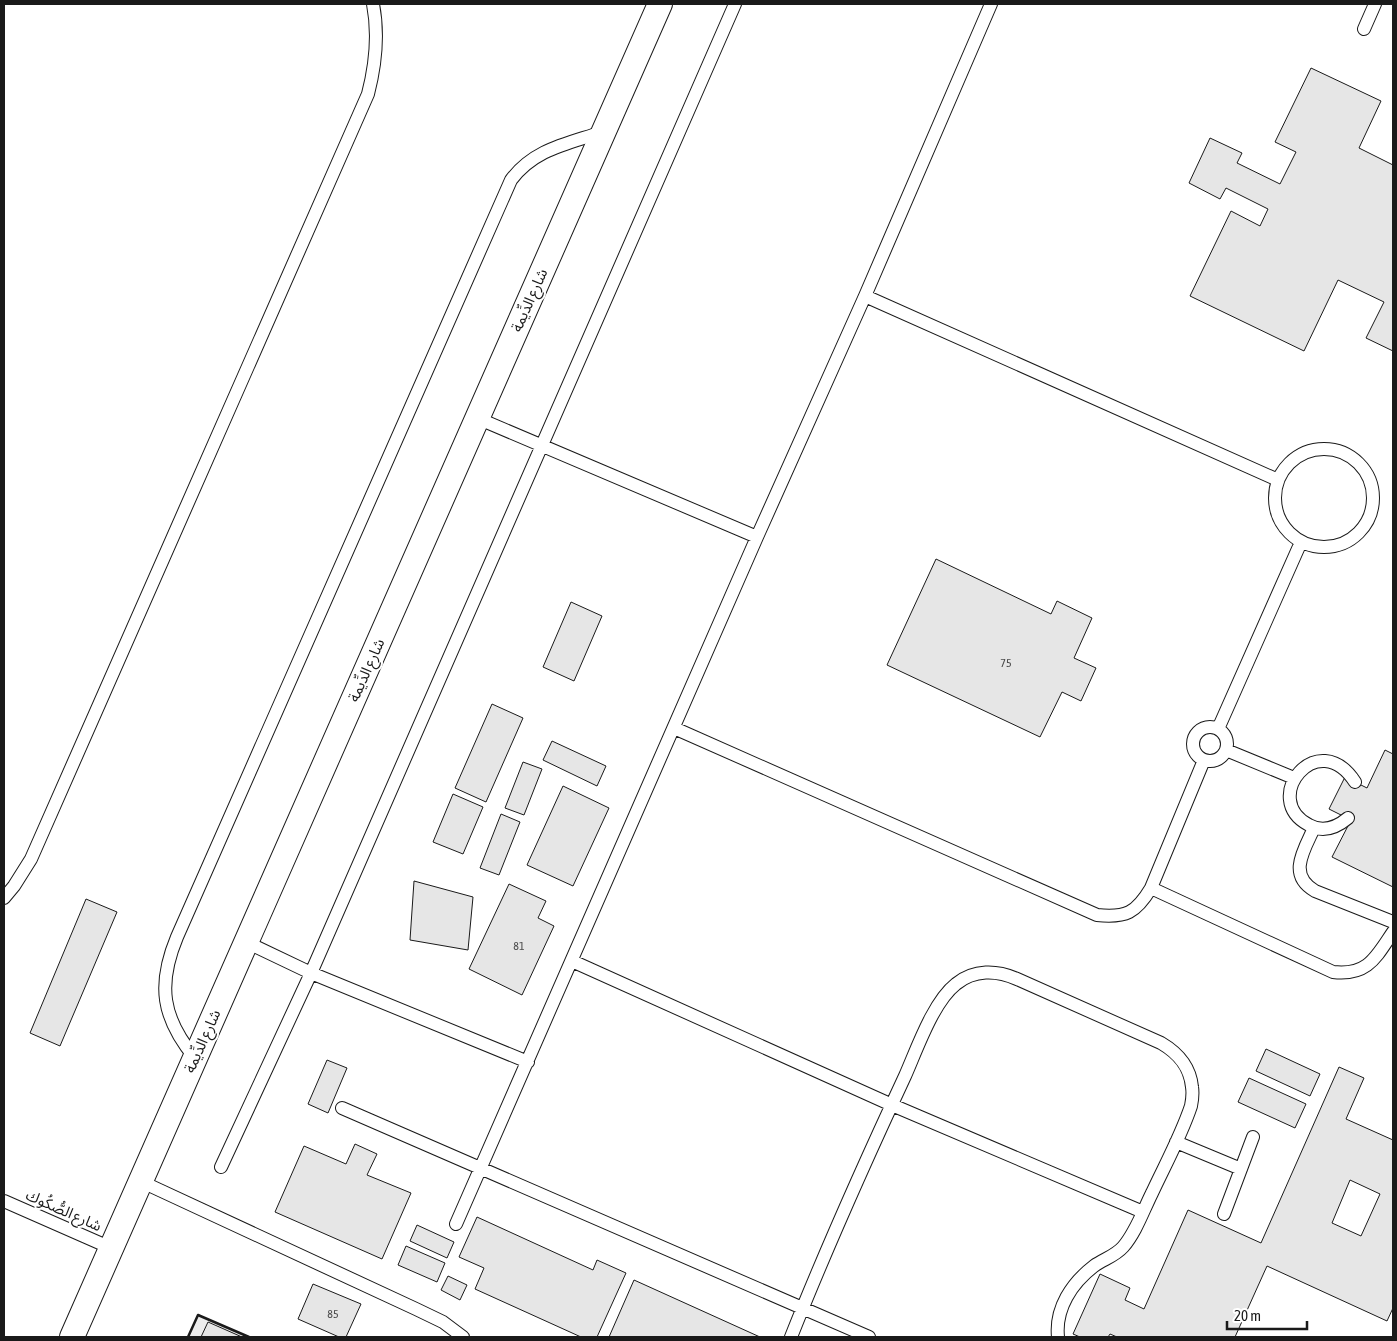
<svg xmlns="http://www.w3.org/2000/svg" width="1397" height="1341" font-family="'Asap Condensed','Noto Sans Arabic',sans-serif">
<rect width="100%" height="100%" fill="#fff"/>
<path fill="#ededed" stroke="#6a6a6a" d="M198,1315L249,1337H188Z"/>
<path fill="#e6e6e6" stroke="#1a1a1a" fill-rule="evenodd" d="M1311,68L1381,101L1359,148L1393,165V351L1366,338L1384,302L1338,280L1304,351L1190,296L1231,211L1260,226L1268,209L1226,188L1220,199L1189,183L1210,138L1242,153L1237,163L1280,184L1296,152L1275,142Z
M936,559L1051,614L1057,601L1092,618L1074,658L1096,668L1081,701L1062,692L1040,737L887,665Z
M571,602L602,616L574,681L543,667Z
M492,704L523,718L486,802L455,788Z
M552,741L606,766L597,786L543,760Z
M1385,750L1393,754V887L1332,857L1351,820L1329,809L1345,777L1367,788Z
M523,762L542,769L524,815L505,808Z
M563,786L609,808L573,886L527,865Z
M453,794L483,807L463,854L433,842Z
M501,814L520,822L499,875L480,868Z
M414,881L473,897L468,950L410,940Z
M509,884L546,901L538,918L554,926L522,995L469,969Z
M86,899L117,912L60,1046L30,1033Z
M1266,1049L1320,1074L1310,1096L1256,1071Z
M327,1060L347,1068L328,1113L308,1104Z
M1339,1067L1364,1078L1346,1119L1393,1140V1308L1387,1321L1267,1266L1235,1337H1117L1110,1334L1108,1337H1080L1073,1334L1100,1274L1130,1288L1125,1300L1144,1309L1188,1210L1261,1243ZM1350,1180L1380,1194L1361,1236L1332,1223Z
M1249,1078L1306,1104L1295,1128L1238,1102Z
M355,1144L377,1154L367,1175L411,1193L382,1259L275,1212L304,1146L346,1164Z
M477,1217L593,1270L597,1260L626,1273L597,1337H581L475,1289L484,1268L459,1257Z
M417,1225L454,1242L447,1258L410,1241Z
M406,1246L445,1263L437,1282L398,1265Z
M448,1276L467,1285L460,1300L441,1290Z
M634,1280L760,1337H609Z
M313,1284L361,1304L346,1337H339L298,1319Z
M208,1322L242,1337H201Z"/>
<g fill="none" stroke-linecap="round" stroke-linejoin="round">
<defs>
<path id="service" d="M1364,29L1375,4
M865,296L1278,480
M477,418L757,537
M1275 498a49 49 0 1 1 98 0a49 49 0 1 1-98 0Z
M1193 744a17 17 0 1 1 34 0a17 17 0 1 1-34 0Z
M674,728L1097,915C1126,918 1136,913 1151,888L1204,760
M1218,729L1301,542
M1226,750L1294,778
M1348,818C1336,828 1323,833 1309,825C1259,799 1318,725 1355,782
M1314,828C1304,850 1287,875 1315,891L1393,922
M1151,888L1333,972C1368,976 1376,957 1393,932
M4,898L14,886L31,859L368,94C376,63 379,35 373,4
M246,942L311,973L528,1062
M572,961L892,1105L1143,1212
M195,1058C162,1018 157,985 177,937L511,180C534,149 567,144 602,132
M342,1108L869,1337
M1176,1142L1241,1169
M221,1167L311,973L735,4
M140,1181L416,1309L443,1322L463,1337
M4,1201L111,1248
M1224,1214L1253,1137
M456,1224L757,537L865,296L991,4
M791,1337C826,1249 865,1162 905,1076C917,1049 933,1002 956,984C974,969 997,970 1017,979L1161,1043C1178,1053 1190,1066 1192,1087C1193,1093 1192,1101 1191,1106C1181,1136 1165,1165 1152,1193C1143,1211 1136,1232 1123,1247C1115,1256 1104,1259 1094,1266C1072,1283 1055,1308 1058,1337"/>
<path id="minor" d="M72,1337L660,4"/>
</defs>
<use href="#service" stroke="#1a1a1a" stroke-width="14"/>
<use href="#minor" stroke="#1a1a1a" stroke-width="26"/>
<use href="#service" stroke="#fff" stroke-width="12"/>
<use href="#minor" stroke="#fff" stroke-width="24"/>
<path stroke="#1a1a1a" stroke-width="2.5" d="M188,1337L198,1315L249,1337"/>
</g>
<g text-anchor="middle" dominant-baseline="central" stroke-width="4" stroke-linejoin="round" paint-order="stroke">
<g font-size="12" fill="#4d4d4d">
<text x="1006" y="663">75</text>
<text x="519" y="946">81</text>
<text x="333" y="1314">85</text>
</g>
<g font-size="15" fill="#1a1a1a" stroke="#fff">
<text transform="translate(529 300) rotate(-66)">شارع الدِّيمة</text>
<text transform="translate(366 670) rotate(-66)">شارع الدِّيمة</text>
<text transform="translate(202 1041) rotate(-66)">شارع الدِّيمة</text>
<text transform="translate(64 1210) rotate(24)">شارع الصُّكُوك</text>
</g>
</g>
<rect width="1397" height="1341" fill="none" stroke="#1a1a1a" stroke-width="10"/>
<path d="M1227 1321v8h80v-8" fill="none" stroke="#1a1a1a" stroke-width="2.5"/>
<text x="1234" y="1321" font-size="15" fill="#1a1a1a" stroke="#ffffff" stroke-width="4" paint-order="stroke">20 m</text>
</svg>
